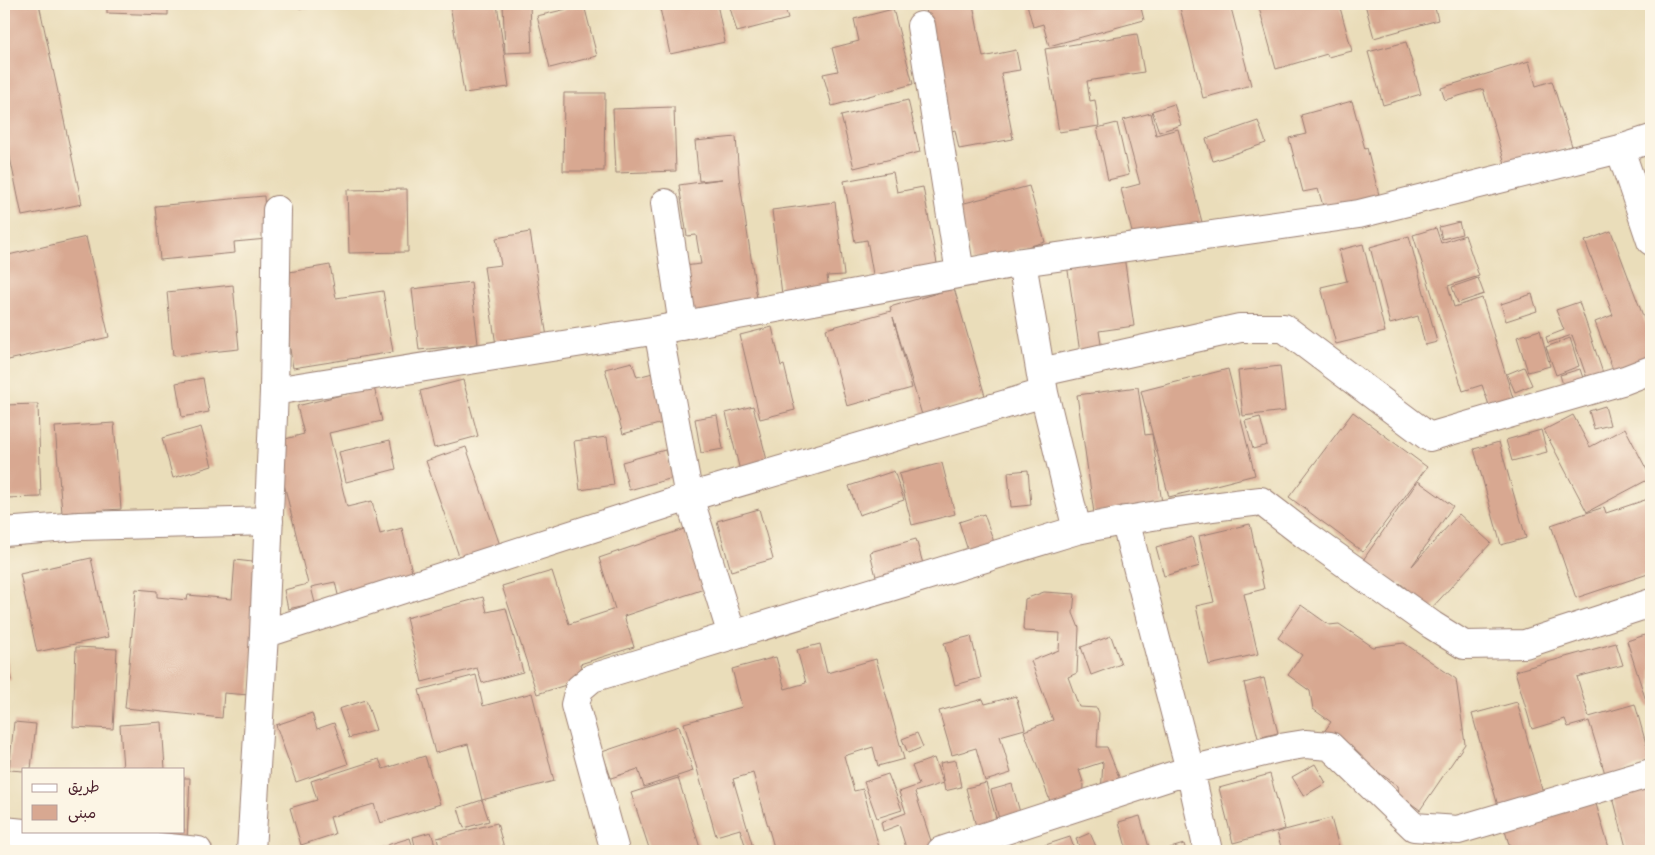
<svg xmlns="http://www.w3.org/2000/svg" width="1655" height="855" font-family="'Playpen Sans','Playpen Sans Arabic',sans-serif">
<rect width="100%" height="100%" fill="#fcf5e5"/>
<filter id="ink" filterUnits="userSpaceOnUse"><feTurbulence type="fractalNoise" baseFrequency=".02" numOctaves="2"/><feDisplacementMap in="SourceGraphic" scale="10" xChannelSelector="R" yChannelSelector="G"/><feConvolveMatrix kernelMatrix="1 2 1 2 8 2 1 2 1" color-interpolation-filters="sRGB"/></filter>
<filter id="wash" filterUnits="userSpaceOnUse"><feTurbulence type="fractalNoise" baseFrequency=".0096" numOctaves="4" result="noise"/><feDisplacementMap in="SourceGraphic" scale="20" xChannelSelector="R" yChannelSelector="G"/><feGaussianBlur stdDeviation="1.12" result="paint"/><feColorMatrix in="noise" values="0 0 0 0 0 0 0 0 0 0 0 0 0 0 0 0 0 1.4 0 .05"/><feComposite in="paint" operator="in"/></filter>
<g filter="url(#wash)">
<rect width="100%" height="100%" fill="#eaddba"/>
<g id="blocks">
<path fill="#d8a891" d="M4,4H39L82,204L22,216L4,128Z
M107,4H168V15L107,13Z
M299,4H343V8H299Z
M450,4H497L509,87L464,93Z
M503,4H530L532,52L505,53Z
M659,4H717L725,42L670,54Z
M729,4H784L788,19L737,32Z
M956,4H973L983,57L1016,50L1020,70L1001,73L1013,139L959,149L955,130L948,132L926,9Z
M1027,4H1140L1144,20L1049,46L1043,24L1033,27Z
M1179,4H1230L1251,85L1203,98Z
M1258,4H1339L1352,51L1328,57L1327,54L1276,69Z
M1365,4H1434L1438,20L1374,38Z
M584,5L597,56L550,68L537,16Z
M893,9L913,84L832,106L823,74L838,71L832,48L859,41L854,19Z
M1137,34L1144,72L1087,81L1090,101L1095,100L1099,126L1059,132L1045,49Z
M1406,42L1421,94L1383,105L1368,52Z
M1529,61L1536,86L1552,81L1572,146L1506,167L1483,89L1445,100L1441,88Z
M564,93H605L604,171H563Z
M908,100L920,152L854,168L841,116Z
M1352,101L1365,149L1367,148L1379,195L1324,209L1318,189L1303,192L1289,138L1306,134L1301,115Z
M1174,104L1181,125L1159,132L1152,111Z
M674,107L676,171L616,173L613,109Z
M1151,113L1156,135L1178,129L1203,226L1135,244L1121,189L1140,184L1123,120Z
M1258,121L1266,143L1213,161L1206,139Z
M1117,123L1129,175L1108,180L1097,128Z
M736,137L739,177L758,305L691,315L684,266L701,264L696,235L687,236L679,185L722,179L699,181L695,141Z
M893,172L897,192L923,187L938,269L874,280L867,240L855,242L844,181Z
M1029,186L1045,242L972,262L957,205Z
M407,189L408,252L349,253L347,190Z
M264,196L267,239L234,242L235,253L160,260L155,206Z
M835,202L844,275L827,276L830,296L783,303L772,210Z
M1459,222L1462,234L1442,239L1439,227Z
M1436,228L1441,243L1465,235L1479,276L1448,286L1454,307L1482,298L1513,398L1489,405L1482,385L1463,391L1413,235Z
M1611,231L1651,337V361L1615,375L1595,322L1613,315L1585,241Z
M530,232L547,337L496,345L484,267L501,265L496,238Z
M1409,236L1437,342L1425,345L1418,316L1390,324L1370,247Z
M86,237L109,337L4,361V256Z
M1363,244L1385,332L1336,344L1321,287L1347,281L1339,250Z
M1123,249L1134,326L1099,331L1102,350L1080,353L1066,257Z
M330,265L336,298L383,291L393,352L293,368L278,274Z
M1478,278L1484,294L1458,303L1452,287Z
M471,282L478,344L419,350L412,289Z
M233,285L239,349L173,356L167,292Z
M954,288L985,396L922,415L893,317L912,388L847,406L826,329L891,311L890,307Z
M1532,294L1537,311L1506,321L1501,304Z
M1579,302L1605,379L1589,384L1572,335L1548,343L1546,337L1564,330L1556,310Z
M772,327L781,366L784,365L795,410L760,419L740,335Z
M1540,330L1550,366L1528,372L1517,337Z
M1570,338L1579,366L1556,375L1546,347Z
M632,362L637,377L653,373L666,422L623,434L605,369Z
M1280,366L1285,411L1243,416L1238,371Z
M1524,367L1532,385L1515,392L1507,374Z
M1228,369L1255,475L1169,497L1141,391Z
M1580,369L1585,384L1565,391L1560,375Z
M203,378L209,412L182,417L176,383Z
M463,380L478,436L434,448L420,391Z
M374,387L382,421L329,433L347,507L372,501L380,534L402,528L414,581L339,599L335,582L311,587L315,603L288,609L284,590L308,584L274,442L304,434L297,406Z
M1138,387L1145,435L1152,434L1162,503L1094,513L1077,395Z
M38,404L41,497L4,498V405Z
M753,406L768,464L740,471L726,413Z
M1605,406L1610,425L1594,429L1589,411Z
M1353,412L1427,467L1363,552L1289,497Z
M717,415L723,449L701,453L695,419Z
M1573,415L1590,447L1625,428L1651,478L1587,512L1544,430Z
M1260,417L1267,445L1253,449L1245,421Z
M114,423L121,509L62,513L55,427Z
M201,427L212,466L173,478L162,438Z
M1541,430L1547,452L1512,461L1506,440Z
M607,437L614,485L580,490L574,441Z
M390,440L396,469L346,482L339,452Z
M1499,442L1526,538L1501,545L1474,449Z
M466,447L501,548L461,562L426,461Z
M665,450L673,478L629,490L622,462Z
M942,463L955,514L912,525L899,474Z
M1028,470L1031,505L1011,507L1008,472Z
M894,471L904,500L859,515L849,486Z
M1418,481L1453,506L1412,566L1459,514L1491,543L1430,610L1400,583L1398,585L1363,560Z
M1651,498V573L1576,598L1551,525L1604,507L1606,513Z
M759,509L773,559L731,571L717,521Z
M984,514L995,545L969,554L959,522Z
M1250,524L1264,589L1244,594L1258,654L1209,665L1196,606L1214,602L1199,536Z
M684,529L704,589L624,616L634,647L580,664L585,679L537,694L502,586L552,571L569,624L615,609L599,558Z
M1192,537L1200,566L1164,576L1156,547Z
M916,539L925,571L878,585L870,552Z
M91,558L108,637L37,652L20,574Z
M235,560L261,563L249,695L224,693L222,718L125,708L136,589L157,591V597L187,600L188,595L232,599Z
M1044,592L1075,594L1073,613L1079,628L1077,673L1068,677L1079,707L1097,708L1099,713L1097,747H1107L1119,777L1118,793H1101L1103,762L1079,770L1084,785L1083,801L1053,809L1024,731L1053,720L1031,661L1059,650L1060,633L1024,631L1023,628L1025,599Z
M483,597L487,612L506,608L523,672L482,683L477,668L422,682L406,618Z
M1301,605L1329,625L1339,624L1373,647L1404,643L1456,679L1465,744L1420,810L1399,795L1398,786L1364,762L1321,736L1331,722L1313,709L1310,691L1288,675L1302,655L1278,638Z
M1651,633V706L1648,707L1627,641Z
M971,636L981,678L955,685L944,643Z
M1111,636L1121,664L1091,675L1081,647Z
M1616,643L1623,665L1577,677L1589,717L1635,704L1651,762L1606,777L1589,721L1568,727L1565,719L1532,729L1515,671Z
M820,644L827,673L876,659L904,759L878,766L873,747L844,756L854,791L863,789L880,851H775L753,773L733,779L754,851H747L740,829L716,836L684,723L742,707L732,669L776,657L785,689L806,683L797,650Z
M4,645L11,680L4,681Z
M76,647L117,649L113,729L73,727Z
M476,675L483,706L532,693L554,781L482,800L468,744L435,753L419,690Z
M1264,678L1278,733L1258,738L1244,683Z
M1016,696L1025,729L1000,736L1011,773L985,781L976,748L952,755L939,711L983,699L985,704Z
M366,700L376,730L349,738L339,709Z
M1517,702L1545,800L1500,813L1472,714Z
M312,713L317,729L334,723L348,764L296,782L276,725Z
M14,722L36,724L31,769H24V771L9,770Z
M162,722L165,769H123L120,725Z
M679,726L693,771L644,787L638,769L611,778L602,752Z
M917,733L923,747L908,753L902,739Z
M425,756L440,804L380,823L374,804L330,817L335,834L301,845L290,808L317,800L311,781L379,759L383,769Z
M934,758L943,783L915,792L934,850L907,851L899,825L883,831L881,822L906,813L899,792L919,785L912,766Z
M956,760L961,787L945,791L940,763Z
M1315,764L1326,783L1304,796L1292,777Z
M888,774L902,810L877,818L864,782Z
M1270,774L1285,829L1233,843L1219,788Z
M184,778H190L187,841L114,831H184Z
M678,778L701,851H650L631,793Z
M1651,779V847L1636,851H1627L1610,786Z
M986,783L998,825L977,830L966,788Z
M1012,784L1021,816L1000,822L991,790Z
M1593,794L1610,851H1511L1502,821Z
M482,800L489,821L464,828L458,808Z
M1140,816L1150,851H1127L1119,822Z
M1331,818L1340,851H1282L1277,832Z
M497,823L505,851H440L437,838Z
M431,832L437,851H416L413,837Z
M1090,833L1098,851H1081L1076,839Z
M1070,837L1075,851H1027Z
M410,838L414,851H389L387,845Z
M1184,844L1186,851H1160Z
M382,846L383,851H368Z
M1240,846V851H1222L1221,850Z"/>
</g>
</g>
<g filter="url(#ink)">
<use href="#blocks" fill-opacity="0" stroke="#9a7e72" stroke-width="1"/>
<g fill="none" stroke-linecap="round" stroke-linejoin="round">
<defs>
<path id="minor" d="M921,26L960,273
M1620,149L1651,241
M665,203L683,326
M1022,262L1044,393L1077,530
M658,330L689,497L732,635
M1041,372L1240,328H1284L1429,437L1625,380L1651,370
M274,391L277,210
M1125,520L1190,770L1208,851
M4,532L80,526L269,521
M264,634L689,497L1044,393
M4,831L198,851
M251,851L264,634L274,391L658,330L1022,262L1359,214L1620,149L1651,139
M615,851L575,705L579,689L592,678L1077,530C1138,517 1199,508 1261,501L1304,534L1432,625L1464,645L1525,644L1651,603
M941,851L1190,770L1280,748L1305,744L1330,746L1414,827L1458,830L1651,773"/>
</defs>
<use href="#minor" stroke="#9a7e72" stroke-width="30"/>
<use href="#minor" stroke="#fff" stroke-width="28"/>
</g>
</g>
<rect width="1655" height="855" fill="none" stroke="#fcf5e5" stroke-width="20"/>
<rect x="22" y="768" width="162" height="65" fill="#fcf5e5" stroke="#b59f9b"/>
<rect x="32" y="784" width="25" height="8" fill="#ffffff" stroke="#b59f9b"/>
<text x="68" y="792" font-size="15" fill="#4a1f2b">طريق</text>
<rect x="32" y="805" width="25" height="15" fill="#d8a891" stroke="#b59f9b"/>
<text x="68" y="818" font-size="15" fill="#4a1f2b">مبنى</text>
</svg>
